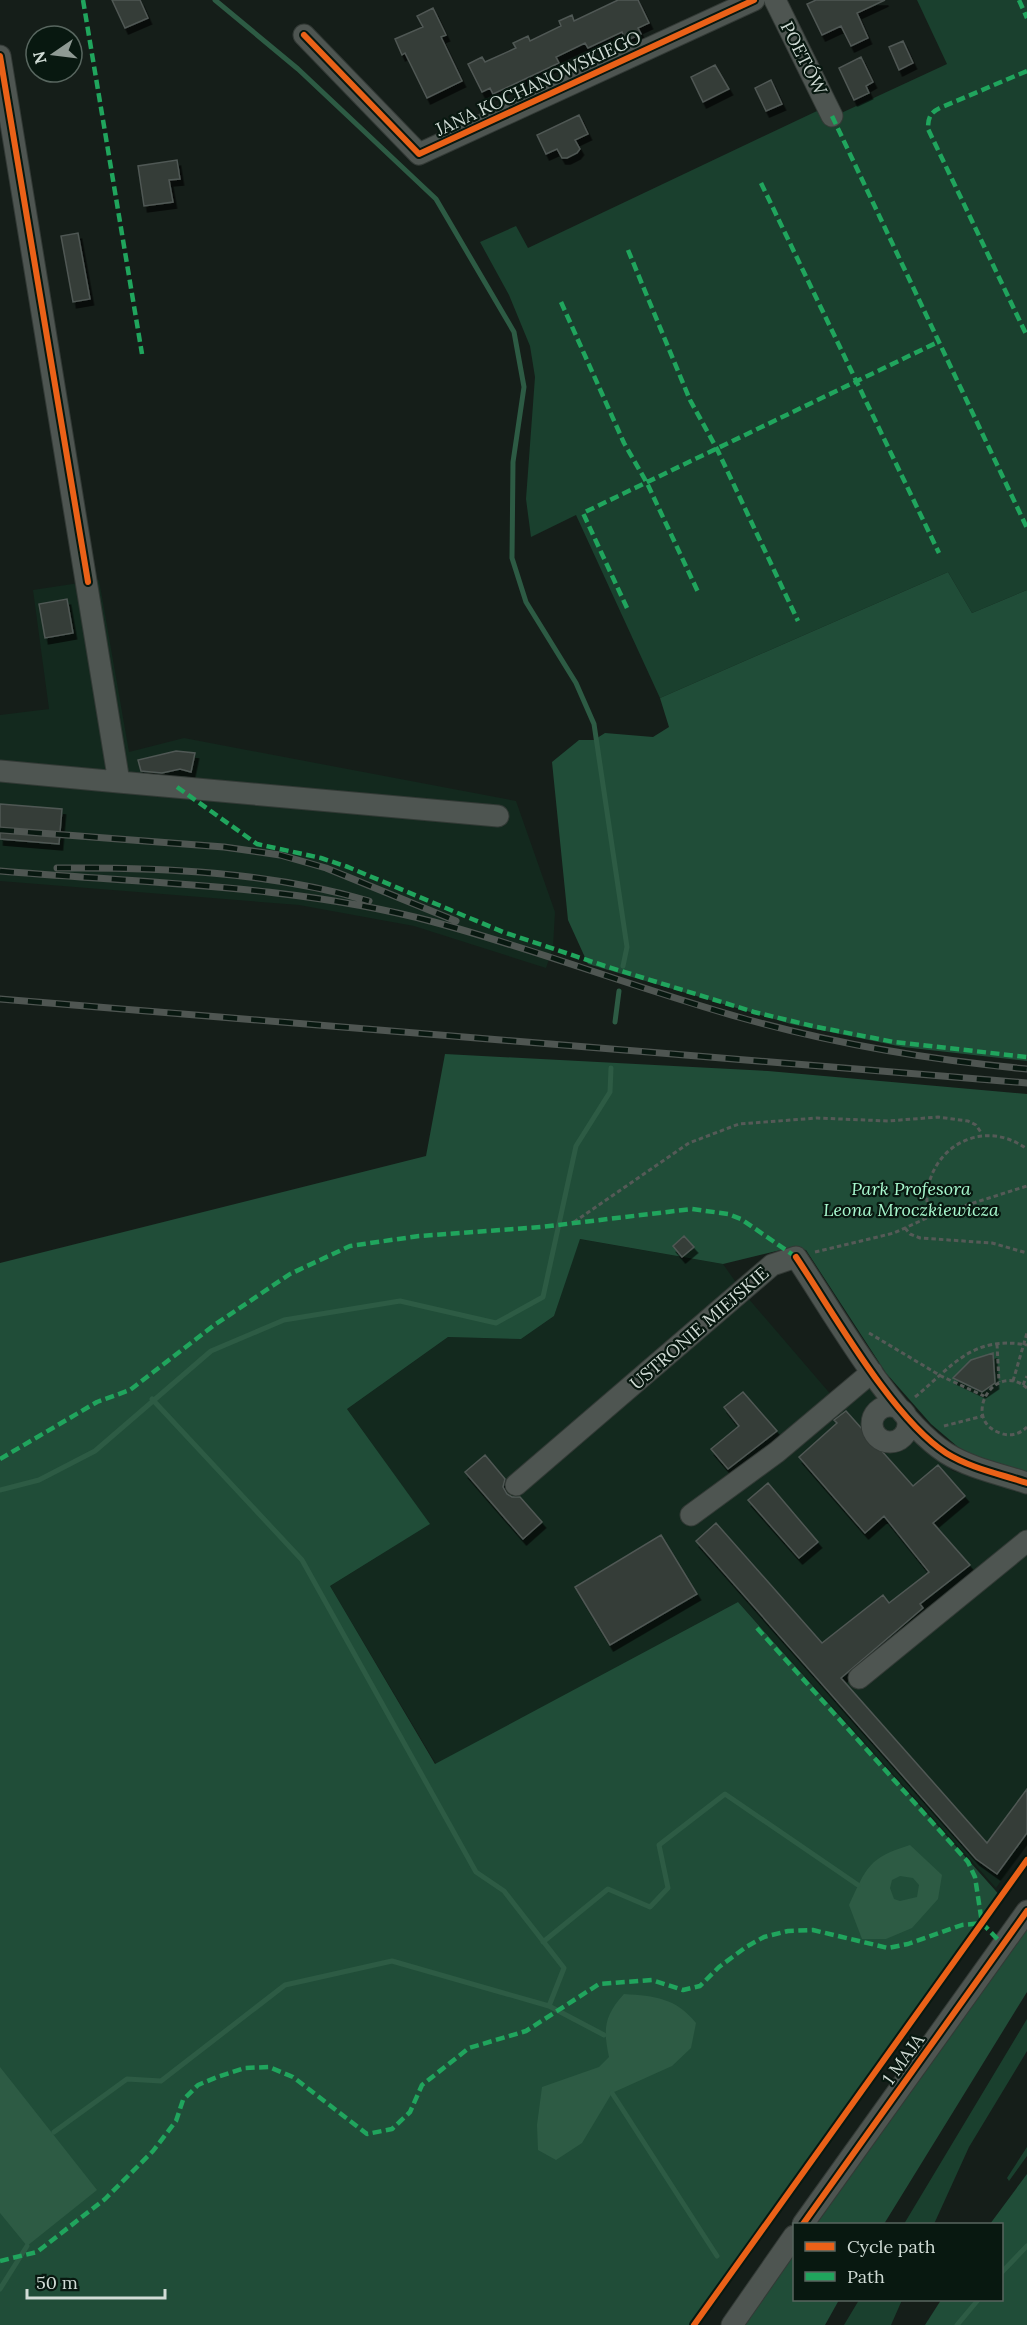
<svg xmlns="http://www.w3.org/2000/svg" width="1027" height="2325" font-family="Lora,serif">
<defs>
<filter id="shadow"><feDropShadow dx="3.5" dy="6" stdDeviation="0" flood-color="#0009"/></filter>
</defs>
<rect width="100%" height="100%" fill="#151e19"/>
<path fill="#13291e" d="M99,580L129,752L184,738L516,801L555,912L553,947L546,968L414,926L299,905L0,881V715L49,709L33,590Z
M579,1239L723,1264L742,1291L839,1404L870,1380L935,1457L953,1471L1027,1493V1844L996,1888L738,1602L436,1764L330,1586L429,1524L347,1409L448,1337L521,1339L554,1316Z"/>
<path fill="#1a402e" d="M917,0H1027V590L972,613L948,572L660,698L576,515L531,537L526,499L535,377L530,346L509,295L480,242L516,226L528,248L817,111L824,121L947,64Z
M1027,2019V2051L969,2147L934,2224H904Z
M1027,2147V2156L1009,2181L1007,2178Z
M859,2300H902L891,2325H844Z"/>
<path fill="#204d38" d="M948,572L972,613L1027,590V1061L903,1047L791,1024L588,964L568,920L552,762L579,740H594L605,733L653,737L669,727L660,698Z
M445,1054L768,1071L1027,1094V1475L980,1459L958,1447L931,1424L886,1373L806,1250L789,1248L723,1264L580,1239L554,1316L521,1339L448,1337L347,1409L430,1524L330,1586L435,1764L738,1602L1003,1899L699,2325H0V1263L426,1156Z
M1027,1925V1992L884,2224H813Z
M1027,2174V2325H925L941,2300H1002V2224H990Z
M794,2250V2300H839L825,2325H741Z"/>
<path fill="#2d5b44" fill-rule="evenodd" d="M910,1845L942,1875L938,1899L912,1928L886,1939H862L849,1905C867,1867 868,1858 910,1845ZM900,1876L913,1878L919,1885L917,1897L900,1901L894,1899L890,1888L892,1880Z
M624,1994C655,1996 676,1998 696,2023L691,2048L672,2066L612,2093L582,2143L556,2160L538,2150L537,2125L542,2087L599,2067L609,2057C603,2029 604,2016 624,1994Z
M0,2067L97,2190L27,2246L0,2213Z"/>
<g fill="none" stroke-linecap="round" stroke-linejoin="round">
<path stroke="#2d5b44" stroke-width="5" d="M215,0L298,69L436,199L514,332L524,387L513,462L512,558L526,602L576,683L594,724L627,947L623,966
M615,1022L619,991
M152,1399L302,1560L476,1872L504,1891L564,1968L549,2006L604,2035
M0,1490L39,1480L95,1451L211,1351L284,1320L400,1301L496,1323L543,1297L576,1146L610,1092L611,1068
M543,1942L608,1889L650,1907L668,1888L659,1845L725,1794L858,1885
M612,2093L717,2256
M54,2132L127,2079L161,2081L285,1985L392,1961L549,2006
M1002,2272L1027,2246
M0,2289L27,2246
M957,2325L978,2300"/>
</g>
<path fill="#353c38" stroke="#505854" stroke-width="1.5" filter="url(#shadow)" d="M112,0H140L148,18L125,28Z
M618,0H638L649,23L638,28L641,34L626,41L622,32L588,48L585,43L556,57L559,63L493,94L490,88L482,92L468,64L482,57L485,62L516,48L513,43L528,36L530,41L561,26L559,21L572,15L574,21Z
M816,0H885L857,13L868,38L851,46L841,26L822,35L807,4Z
M433,8L446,35L441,37L462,81L427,98L405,53L402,55L395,39L423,27L417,16Z
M903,41L913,63L899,70L889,47Z
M861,57L873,82L866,86L869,93L854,100L839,68Z
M715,65L729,89L703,102L691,77Z
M771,80L782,104L766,111L755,88Z
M579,115L588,134L575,140L580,149L577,153L567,158H562L557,149L546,154L537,135Z
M177,160L180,179L169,180L173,202L144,206L138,166Z
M78,233L90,299L73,302L61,236Z
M67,599L73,633L45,638L39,604Z
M176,751L195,753L191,772L180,769L162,773L141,771L138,760Z
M0,804L62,809L59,844L0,839Z
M684,1236L694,1247L682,1257L673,1246Z
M993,1353L995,1383L982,1392L953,1378L971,1360Z
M743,1392L777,1431L728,1469L711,1449L739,1426L724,1407Z
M846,1411L913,1486L938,1465L965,1496L933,1523L970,1565L920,1604L923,1608L841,1678L987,1843L1027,1789V1833L997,1874L976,1859L696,1541L716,1523L822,1643L883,1595L889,1603L929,1572L884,1516L865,1533L799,1457L837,1423L834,1420Z
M485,1455L505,1479L503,1487L507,1494L512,1497H520L542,1522L523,1539L465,1472Z
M768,1483L818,1542L799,1558L748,1500Z
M661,1535L697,1594L610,1645L575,1587Z"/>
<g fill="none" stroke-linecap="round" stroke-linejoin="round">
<defs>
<path id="minor" d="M775,0L832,116
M304,35L419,154L754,0
M0,56L119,782L0,771
M119,782L498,816
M872 1424a18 18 0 1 1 36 0a18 18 0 1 1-36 0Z
M516,1485L772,1265L796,1257C833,1312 892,1418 946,1453C970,1468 1000,1474 1027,1483
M691,1515L777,1452L872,1372
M859,1678L1027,1541
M803,2224L1027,1911
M732,2325L794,2236"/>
</defs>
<use href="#minor" stroke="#333a36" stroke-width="23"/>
<path stroke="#555a57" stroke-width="3" stroke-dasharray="4.5 3" stroke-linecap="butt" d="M929,1217C915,1158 976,1112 1027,1149
M574,1222L689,1143L739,1124L817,1118L888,1121L938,1117L968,1121L976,1125L982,1134
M905,1228L910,1234L920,1238L992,1243L1027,1253
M815,1252L894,1233L929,1217L1027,1186
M869,1333L941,1376L984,1396
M997,1344L999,1382
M1013,1381L1027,1333
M1023,1385L1027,1376
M1027,1388C995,1360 960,1419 1000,1433C1010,1437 1020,1434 1027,1427
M915,1397C953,1366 972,1335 1027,1345
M944,1426L983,1416"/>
<use href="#minor" stroke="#4e5551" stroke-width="21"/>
<defs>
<path id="rail" d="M0,830L224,847L280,855L326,868L456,921
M57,868C160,867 270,872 369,901
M0,871C142,883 297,885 434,922C538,950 638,989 742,1018C834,1044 931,1060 1027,1069
M0,999L1027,1083"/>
</defs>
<use href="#rail" stroke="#4f5652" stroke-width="7"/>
<use href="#rail" stroke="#081810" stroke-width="4.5" stroke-dasharray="14" stroke-linecap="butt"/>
<path stroke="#20a55d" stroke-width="4.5" stroke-dasharray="9 4.5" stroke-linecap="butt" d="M83,0L142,354
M1019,0L1027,18
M1027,71L942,107C931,112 928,116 928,129L1027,336
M832,116L1027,528
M761,183L939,553
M628,250L690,400L717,449L798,621
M561,302L624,443L647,483L698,592
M627,608L583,513L938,342
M177,787L257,844L321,858L348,867L503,932L605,966L754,1012L817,1027L894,1042L1027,1057
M0,1459L97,1402L130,1390L213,1326L290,1274L350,1246L419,1236L541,1227L692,1209L728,1214L741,1219L796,1257
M757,1628L968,1862L975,1877L982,1923L1003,1945
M0,2261L37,2252L105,2199L153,2151L176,2121L183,2100L198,2085L217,2077L245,2068L269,2067L293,2077L367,2134L392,2129L410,2112L422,2085L469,2048L526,2031L599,1984L652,1980L683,1990L700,1986L719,1967L746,1947L764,1937L788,1931L813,1930L888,1948L908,1944L962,1925L982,1923"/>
<defs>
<path id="cycleway" d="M304,35L419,154L754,0
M0,56L88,582
M796,1257C833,1312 892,1418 946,1453C970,1468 1000,1474 1027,1483
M803,2224L1027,1911
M694,2325L1027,1860"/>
</defs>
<use href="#cycleway" stroke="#081810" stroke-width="10"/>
<use href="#cycleway" stroke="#ea6118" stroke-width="6"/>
</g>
<g text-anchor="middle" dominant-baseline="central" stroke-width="4.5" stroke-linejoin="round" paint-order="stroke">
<g font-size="18" fill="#d1dcd6" stroke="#081810">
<text transform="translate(804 58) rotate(63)">POETÓW</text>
<text transform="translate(538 83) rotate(-25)">JANA KOCHANOWSKIEGO</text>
<text transform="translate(699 1328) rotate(-41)">USTRONIE MIEJSKIE</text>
<text transform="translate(903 2059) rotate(-54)">1 MAJA</text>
</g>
<g font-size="18" font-style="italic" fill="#a8f8ce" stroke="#081810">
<text x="911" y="1188">Park Profesora<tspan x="911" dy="21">Leona Mroczkiewicza</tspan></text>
</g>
</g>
<rect x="793" y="2223" width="210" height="78" fill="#081810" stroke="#58665f" stroke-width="1.5"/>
<rect x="805" y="2242" width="30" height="9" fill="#ea6118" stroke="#58665f" stroke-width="1.5"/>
<text x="847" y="2253" font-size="18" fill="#d1dcd6">Cycle path</text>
<rect x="805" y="2272" width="30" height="9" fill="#20a55d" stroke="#58665f" stroke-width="1.5"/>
<text x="847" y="2283" font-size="18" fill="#d1dcd6">Path</text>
<g transform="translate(54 54) rotate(256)"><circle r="28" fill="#081810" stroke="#58665f" stroke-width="1.5"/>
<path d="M0-4.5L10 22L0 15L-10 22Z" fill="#8f9a94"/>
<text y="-9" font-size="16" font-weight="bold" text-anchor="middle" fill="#d1dcd6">N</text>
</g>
<path d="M27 2289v9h138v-9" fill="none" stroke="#d1dcd6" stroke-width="3"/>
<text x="36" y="2289" font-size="18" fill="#d1dcd6" stroke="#081810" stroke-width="4.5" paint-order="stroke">50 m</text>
</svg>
